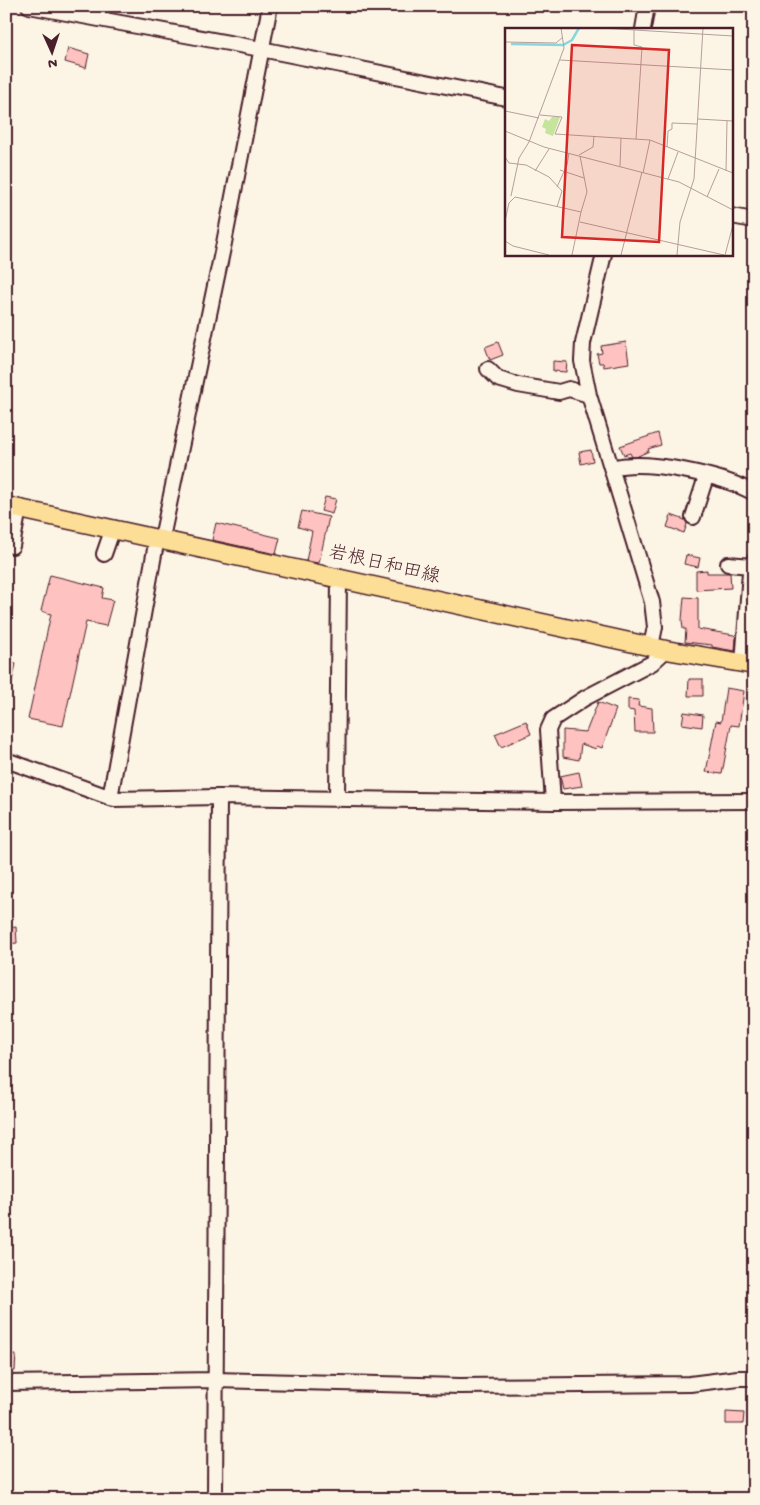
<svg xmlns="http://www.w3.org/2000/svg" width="760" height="1505" font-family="'Gochi Hand','Klee One',sans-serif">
<rect width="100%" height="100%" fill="#fcf5e5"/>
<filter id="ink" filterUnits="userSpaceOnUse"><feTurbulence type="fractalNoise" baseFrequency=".02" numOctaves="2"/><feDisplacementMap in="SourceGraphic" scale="10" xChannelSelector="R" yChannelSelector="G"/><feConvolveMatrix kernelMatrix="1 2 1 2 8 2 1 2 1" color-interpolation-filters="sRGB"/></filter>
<g filter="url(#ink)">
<path fill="#fec2c0" stroke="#4a1f2b" d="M68,48L89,54L86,68L65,62Z
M498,342L503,355L490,360L485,347Z
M626,342L629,363L604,367L603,363H599L597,354L602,353L601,346Z
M553,361L567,362L566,372L553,371Z
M658,433L661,445L648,449L649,451L636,457H632L630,453L624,455L620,446Z
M591,450L593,461L581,464L579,452Z
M325,497L336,499L332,514L321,511Z
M302,511L329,517L319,563L306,561L312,531L298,527Z
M671,515L685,520L687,524L684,533L667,527Z
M216,523L280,538L276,554L212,540Z
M686,555L700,558L698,567L684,564Z
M707,570V573H730L731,588L696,590V571Z
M50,575L104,588L102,598L113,600L106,626L86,622L63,726L28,719L51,614L41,611Z
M684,597L698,598V629L734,635L736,637L735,651L712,647V645L685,642L686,629H683L682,620Z
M6,661L16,664L10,691H6Z
M689,679H703V696H688Z
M726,688L744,691L739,726L731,725L722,774L706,772L716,721L721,722Z
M628,699L639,700L638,706L652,708L653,732H635L634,711L628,710Z
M598,702L616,709L602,748L597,746L596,749L581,744L579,760L563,757V730L586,732Z
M684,712L703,715L702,727L682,724Z
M526,721L531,734L501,747L495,734Z
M579,772L582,786L563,789L560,776Z
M16,927L17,943L6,944V928Z
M6,1355H16L15,1371H6Z
M726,1412L744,1413L743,1424H726Z"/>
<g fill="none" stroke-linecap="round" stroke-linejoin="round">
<defs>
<path id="minor" d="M29,6L261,49L506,98
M643,29L647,6
M731,216L754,220
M604,254L583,343L582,361L589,395L652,602L655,627L651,646
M488,369L498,379L518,385L559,392L569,389L589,395
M612,468C646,458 724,476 754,493
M693,517L706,477
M162,538L224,243L270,6
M12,546L19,508
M104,554L113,528
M728,564L751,566
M743,663L750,572L754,560
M6,760L114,799L219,797L553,802L754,801
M110,798L157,538
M337,798L339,577
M553,802L548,730L553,719L585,698L652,663L666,650
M6,1383L216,1380L460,1386L690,1384L738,1378H754
M215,1499L219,797"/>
<path id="major" d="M6,506L666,650L754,665"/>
</defs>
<use href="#minor" stroke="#4a1f2b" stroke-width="18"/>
<use href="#major" stroke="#4a1f2b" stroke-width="21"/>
<use href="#minor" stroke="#fcf5e5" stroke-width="14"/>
<use href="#major" stroke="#fcde96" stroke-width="18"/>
</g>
</g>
<g text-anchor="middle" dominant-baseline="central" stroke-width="4" stroke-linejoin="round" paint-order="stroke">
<g font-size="19" fill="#4a1f2b" stroke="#fcf5e5">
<text transform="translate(384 566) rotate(13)">岩根日和田線</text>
</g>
</g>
<g transform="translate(505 28)">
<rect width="228" height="228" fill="#fcf5e5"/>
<path d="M47,89H55L48,108L40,105L41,101L37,99L40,91L44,93Z" fill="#c5e49c"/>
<path fill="none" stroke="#87d7e1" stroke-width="2.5" d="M6,16L58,17L67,12L74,0"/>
<path fill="none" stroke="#b59f9b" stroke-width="1" d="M97,0L228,8M129,2V17L137,19L131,111M0,14L51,15L58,9M55,32L228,42M0,83L34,90M35,87L57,89L50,106L145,112L228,145M193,91L228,93M0,103L39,119L174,154L228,182M162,119L163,103L167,101V95L192,96M74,127L88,119L89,108M0,129L4,135L21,137L44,149L57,163L52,179M115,138L116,110M55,142L79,150M30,143L44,121M221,143L222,93M138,145L145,112M163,151L173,124M52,159L62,137L64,125M6,168L14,130L24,114L59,20L56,0M202,169L214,141M0,193L4,175L10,169L76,184L82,164L75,128M75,194L219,227M0,213L8,218L44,227M67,227L76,184M116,227L137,144M172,227L175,194L189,151L198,0M220,227L228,197"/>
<path fill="#d62828" fill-opacity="0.15" stroke="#d62828" stroke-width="2.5" d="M67,17L164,22L154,214L57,209Z"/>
<rect width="228" height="228" fill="none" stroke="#4a1f2b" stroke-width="2.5"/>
</g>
<rect width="760" height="1505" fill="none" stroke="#fcf5e5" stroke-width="25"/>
<rect x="12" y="12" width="735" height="1480" fill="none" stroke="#4a1f2b" stroke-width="2" filter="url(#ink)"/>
<g transform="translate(52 52) rotate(177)" stroke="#fcf5e5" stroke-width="4" paint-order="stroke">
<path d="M0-4L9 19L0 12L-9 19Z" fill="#4a1f2b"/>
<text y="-8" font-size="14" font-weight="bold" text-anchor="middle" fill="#4a1f2b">N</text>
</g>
</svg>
